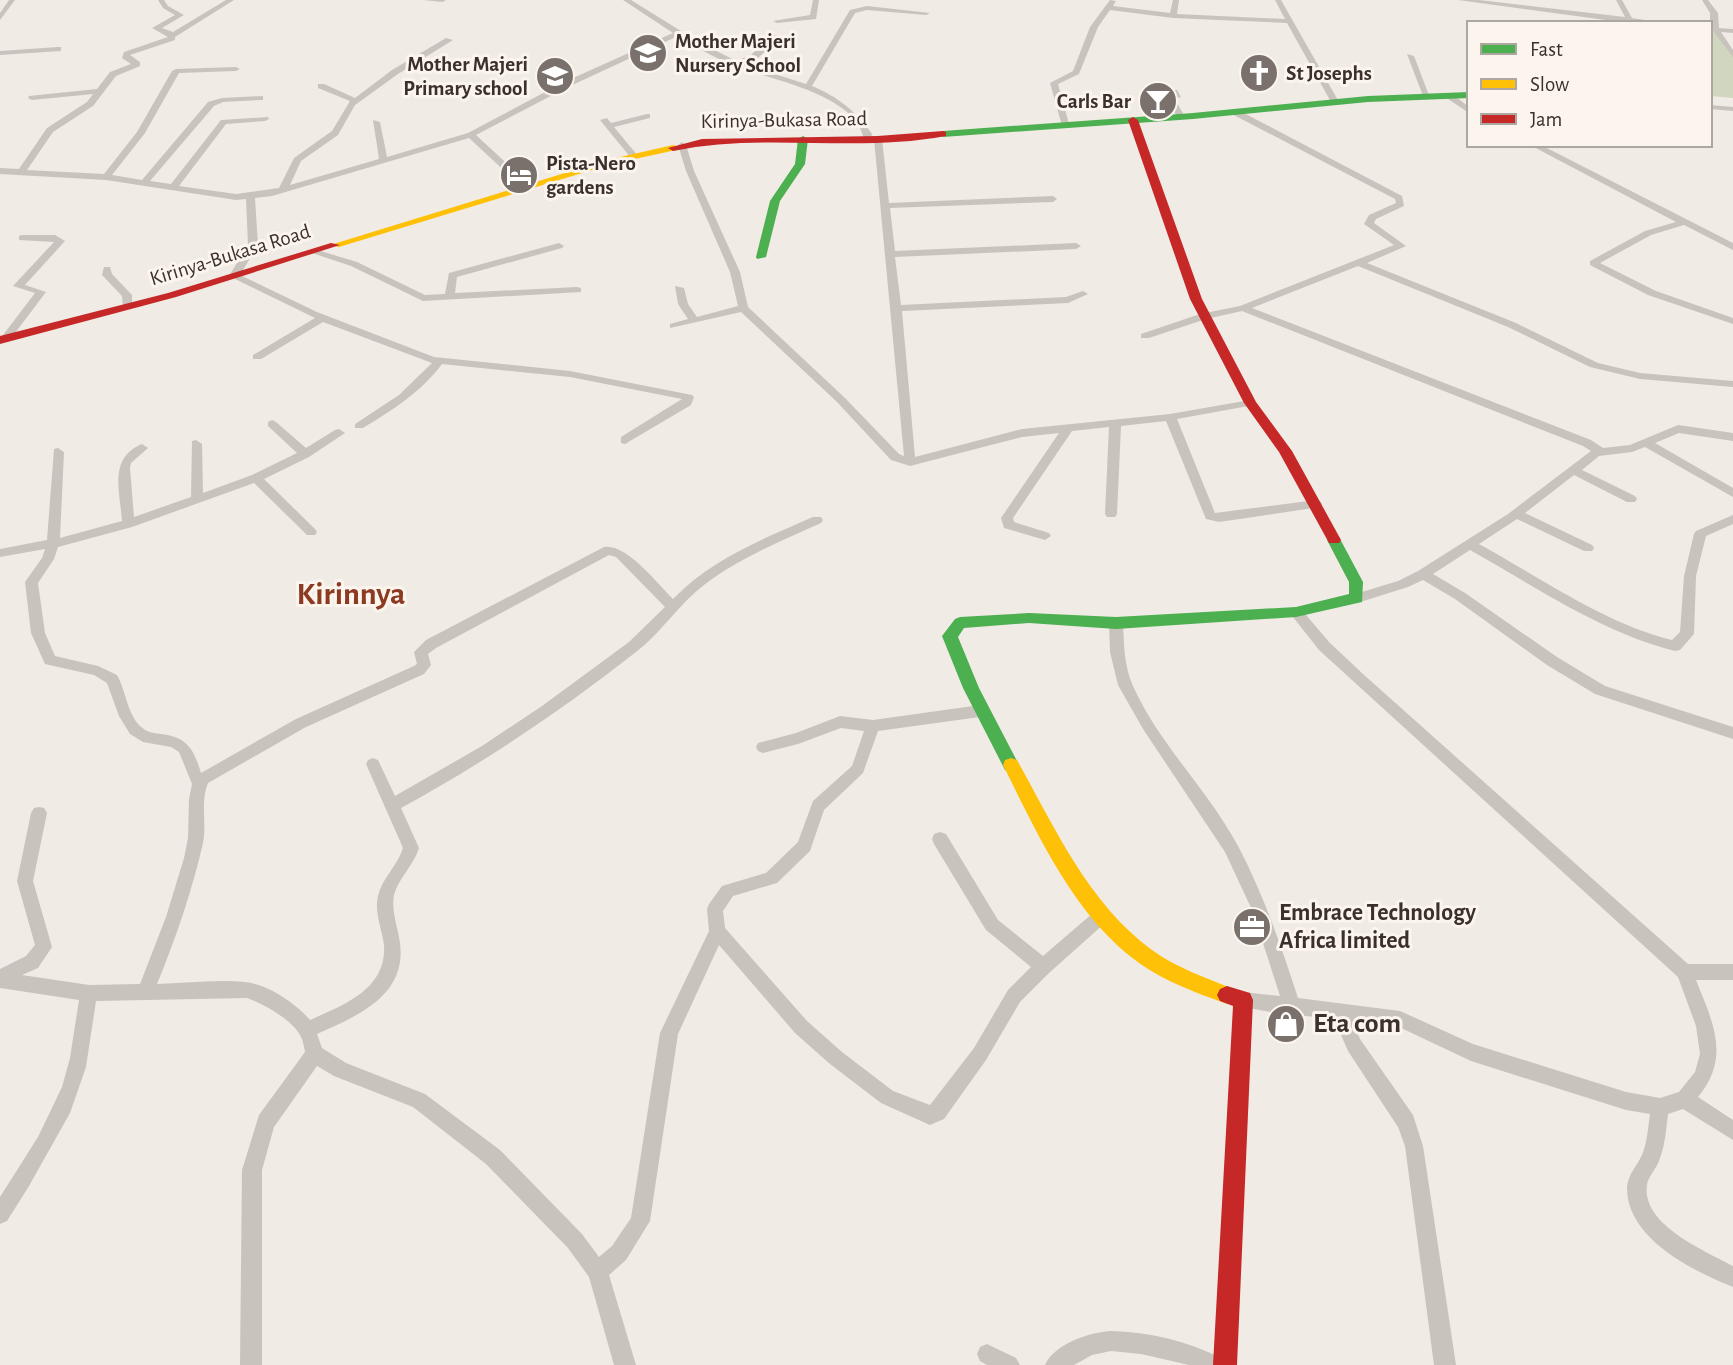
<svg xmlns="http://www.w3.org/2000/svg" width="1733" height="1365" font-family="'Alegreya Sans',sans-serif">
<rect width="100%" height="100%" fill="#f0ebe5"/>
<path fill="#d1d6bf" d="M1710,31L1718,32L1733,53V98L1710,96Z"/>
<g fill="none" stroke-linecap="round" stroke-linejoin="round">
<path fill="#c9c3be" fill-rule="evenodd" d="M9,0H15L0,20V13Z
M158,0H164L168,6L184,15L162,28L173,32L226,0H234L175,37V40L130,55L140,62V66L116,76L93,106L53,132L27,170L104,174L137,132L172,71L176,69L236,67L240,69L236,71L179,73L145,133L112,175L142,180L208,102L222,98L263,96V100H260L223,102L214,106L150,181L171,184L221,120L268,117L269,119L265,121L226,124L179,186L236,194L279,188L294,158L332,131L350,101L318,88V84H324L355,98L392,70L446,38L453,40L398,74L355,105L338,135L301,161L290,185L379,159L373,120L380,122L387,157L468,133L562,83L673,33L623,0H631L697,41L736,61L751,55L772,35H778V39L757,59L743,64L806,84L850,10L867,6L930,13L926,15L867,10L855,13L812,86C838,97 856,111 872,134L870,141H864C859,95 771,80 735,66C715,58 696,47 678,36L568,87L476,135L530,185V189H524L469,138L272,196L255,198L258,245L240,275L317,312L434,357L570,371L692,395L694,397L691,405L625,444L621,443V437L682,399L570,377L442,364C421,392 393,410 363,428H355V424L399,395L432,363L323,322L261,359H253V355L315,318L229,276L248,245L246,199L236,200L106,180L0,174V168L19,169L47,128L87,102L93,94L32,100L28,98L29,96L97,89L110,72L131,64L122,58L124,52L168,37L152,28L175,15L163,8Z
M423,0H446L443,2Z
M813,0H819L816,19L777,23L773,21L810,15Z
M1110,0L1116,1L1113,6L1170,13L1173,0H1179L1177,14L1285,19L1275,0H1281L1339,102L1335,104L1331,102L1287,23L1173,18L1110,10L1098,27L1079,74L1058,84L1069,124L1062,126L1050,83L1073,71L1090,27Z
M1458,0H1479L1625,17L1616,0H1622L1632,18L1664,23H1628Z
M1702,0H1708L1718,13L1719,28L1733,29V33L1721,32L1733,50V57L1713,31H1710V13Z
M58,47H61V51L0,55V51Z
M1407,54L1414,56L1430,98L1423,96Z
M1171,90H1177L1181,97L1175,99L1185,117L1184,119H1178L1166,97L1172,95Z
M1445,93H1451L1469,107V113L1445,97Z
M1710,105L1733,107V111L1710,109Z
M1230,109H1236L1402,196L1404,206L1376,219L1374,223L1406,246L1367,263L1516,323L1598,363L1640,373L1733,381V387L1640,379L1590,367L1508,327L1358,266L1252,308L1591,440L1603,448L1630,445L1678,425L1733,433V441L1679,433L1655,443L1733,488V497L1645,447L1632,452L1599,456L1582,470L1635,496L1637,499L1635,502H1627L1574,475L1525,513L1592,545L1594,548L1592,551H1584L1517,519L1479,544C1541,578 1604,623 1672,640L1680,632L1684,576L1694,534L1696,531L1733,515V524L1706,536L1696,576L1694,634L1680,650L1675,651C1601,632 1536,587 1470,550L1433,574L1465,593L1557,657L1605,686L1733,727V739L1595,694L1547,665L1455,599L1423,580L1408,587L1357,603L1350,598L1352,595L1398,581L1418,571L1508,514L1591,451L1583,446L1242,311L1206,319L1149,338H1141V334L1200,314L1240,306L1394,245L1364,224L1369,215L1396,203L1395,199L1230,113Z
M647,114H650V118L614,127L638,156L634,159L631,158L600,120L607,118L611,123Z
M878,136L882,139L889,203L1053,196L1057,199L1053,202L890,208L895,251L1076,243L1081,246L1076,249L895,257L901,305L1066,297L1083,291L1088,294L1068,303L902,311L915,457L1022,429L1170,414L1250,400L1254,401V405L1177,419L1215,513L1316,500L1320,501L1322,504L1320,507L1219,522L1206,519L1166,421L1121,426L1117,514L1115,517H1107L1105,514L1109,427L1072,431L1013,518L1014,522L1049,533L1051,536L1045,540L1004,528L1001,518L1059,433L1022,437L910,466L891,460L837,402L741,312L670,328V324L688,319L678,304L675,286L684,288L688,304L697,317L738,306L730,272L686,171L678,145L682,142L686,145L694,171L740,272L748,307L845,398L899,454L904,456L874,139Z
M1530,145H1541L1733,243V250L1684,225L1651,235L1600,263L1656,291L1733,318V324L1648,295L1590,265V261L1645,231L1676,222Z
M22,235H55L65,241L25,285L46,292L9,341L5,342L0,339L35,293L13,286L54,242L19,240V236Z
M559,243L564,246L562,248L457,277L455,293L577,287L581,288V292L423,301L351,266L309,252L314,249L357,262L425,295L445,294L449,273Z
M104,267H110L112,274L132,295V309L123,307L122,296L102,275Z
M272,420L276,422L306,448L335,430L339,429L345,433L309,457L264,479L315,529L317,532L315,535H307L254,483L132,527L58,547L54,559L38,583L45,633L55,656L98,666L117,675C126,691 127,713 140,726C147,732 152,733 161,734C187,737 194,749 201,773L296,719L414,666L417,664L414,652L426,640L604,547C626,543 657,583 673,599C711,559 763,539 813,517H821L823,520L821,523C781,541 739,558 704,585C678,605 662,632 636,652C562,710 484,763 401,808L419,848C414,865 398,879 394,895C391,911 398,928 400,943C407,996 357,1016 317,1034L322,1048L346,1063L425,1094L500,1150L582,1234L599,1257L612,1246L631,1218L660,1033L709,931L707,909L709,904L722,886L766,873L798,842L813,801L852,766L864,731L841,728L798,744L763,753L758,751L756,747L758,743L796,733L840,716L873,720L980,705L985,707L987,711L985,715L980,717L878,731L863,773L824,810L810,851L777,883L733,896L723,911L725,928L807,1021L842,1052L893,1091L930,1105L974,1048L1008,990L1031,967L986,930L934,844L932,839L934,834L940,832L946,834L998,920L1043,956L1093,913L1099,911L1105,913L1107,918L1105,923L1049,973L1020,1002L986,1060L944,1119L930,1125L881,1103L830,1064L795,1033L719,945L678,1034L650,1221L626,1260L609,1275L636,1365H614L589,1277L568,1248L486,1164L413,1107L334,1076L317,1066L274,1127L262,1170V1365H240L242,1170L259,1115L305,1052C304,1047 303,1040 300,1035C291,1019 264,1004 247,998L96,1001L86,1067L70,1113L29,1186L7,1221L0,1224V1197L38,1137L62,1087L70,1058L79,1000L0,988V969L26,956L35,945L17,881L31,813L34,808L39,807L44,808L47,813L33,881L52,947L38,968L22,975L89,985L140,984L166,917L184,858L188,838L189,799L192,784L179,752L171,747L143,742L130,734L119,716L107,683L94,675L45,664L31,633L25,582L42,558L45,549L0,557V549L47,540L54,449L58,448L64,452L60,538L122,521C120,492 108,458 142,444L148,448L131,463L130,468L134,517L191,497L192,441L196,440L202,444L203,493L252,475L297,453L268,426V422ZM609,555L616,557L665,607L629,642L542,706L482,746L395,796L378,760L373,758L368,760L366,764L403,848C398,865 382,878 378,896C374,912 382,929 384,945C387,989 344,1005 310,1020C296,1003 267,984 245,982C217,979 186,983 157,984C176,938 192,891 203,843C207,823 200,802 208,783L306,727L424,674L431,665L428,654L436,648Z
M1296,607L1301,609L1329,642L1363,674L1688,964H1733V980H1696C1713,1023 1731,1057 1698,1097L1733,1120V1140L1683,1109L1668,1114C1666,1130 1665,1146 1659,1161C1656,1169 1648,1177 1647,1185C1641,1225 1706,1251 1733,1266V1287C1693,1271 1626,1238 1627,1187C1628,1175 1636,1167 1641,1157C1647,1145 1648,1128 1650,1114L1626,1110L1471,1061L1399,1027L1353,1022L1360,1039L1413,1115L1423,1146L1456,1365H1434L1405,1146L1398,1127L1348,1051L1334,1019L1297,1015L1293,1016L1237,1006L1234,1000L1237,994L1243,992L1280,996L1253,912L1225,852L1143,729L1118,685L1110,652L1109,623L1111,620H1121L1123,623C1124,644 1124,666 1133,686C1159,744 1208,790 1238,846C1264,895 1281,946 1298,998L1400,1011L1473,1044L1626,1092L1660,1098L1679,1092L1695,1072L1700,1054L1696,1026L1678,977L1319,650L1289,612Z
M1111,1331C1150,1332 1187,1341 1221,1358L1225,1365H1189L1141,1354L1111,1351L1092,1355L1074,1365H1045C1054,1344 1090,1332 1111,1331Z
M987,1344L1016,1358L1020,1365H987L980,1361L977,1354L980,1347Z"/>
<path fill="#4caf50" fill-rule="evenodd" d="M1469,92V98L1368,102L1193,119L943,137L938,134L943,131L1193,113L1368,96Z
M803,136L808,139L805,164L780,201L766,257L757,259L756,257L770,201L795,164L798,139Z
M1334,535L1339,537L1363,582L1362,602L1296,617L1116,629L1029,623L964,628L958,637L979,688L1019,765L1017,770L1011,772L1005,770L963,688L942,636L955,619L960,617L1029,613L1116,617L1296,607L1349,594V582L1327,540Z"/>
<path fill="#ffc107" fill-rule="evenodd" d="M673,145L676,146V150L612,164L339,247L330,245L607,160Z
M1011,758L1017,760C1055,828 1088,903 1152,950C1177,968 1206,978 1234,989L1237,995L1234,1001L1227,1004C1197,993 1166,982 1139,963C1074,916 1038,835 1003,765L1005,760Z"/>
<path fill="#c62828" fill-rule="evenodd" d="M1133,117L1138,120L1202,299L1256,402L1292,451L1341,540L1339,543H1329L1279,452L1244,403L1190,299L1128,120Z
M943,131L946,132V136C856,153 762,132 673,151L668,148L702,139L878,136Z
M331,243L340,245L176,297L0,344V336L168,293Z
M1227,986L1250,993L1253,1000L1237,1365H1213L1233,1006L1220,1001L1217,995L1220,989Z"/>
</g>
<defs>
<symbol id="school-disc" viewBox="-11 -11 22 22"><circle r="9.5" fill="#7a716c" stroke="#fbf5ee"/><path d="M0-5L7-2L0 1L-7-2ZM-4 1L0 2.5L4 1V4Q0 6-4 4Z" fill="#fff"/></symbol>
<symbol id="church-disc" viewBox="-11 -11 22 22"><circle r="9.5" fill="#7a716c" stroke="#fbf5ee"/><path d="M-1.2-6h2.4v3.5h3.3v2.4h-3.3V6h-2.4V-.1h-3.3v-2.4h3.3Z" fill="#fff"/></symbol>
<symbol id="bar-disc" viewBox="-11 -11 22 22"><circle r="9.5" fill="#7a716c" stroke="#fbf5ee"/><path d="M-6-5H6L.8 .8V4.5H3.5V6h-7V4.5H-.8V.8Z" fill="#fff"/></symbol>
<symbol id="hotel-disc" viewBox="-11 -11 22 22"><circle r="9.5" fill="#7a716c" stroke="#fbf5ee"/><path d="M-6-4.5h1.5V1H6V5H4.5V3h-9V5H-6ZM-4 0a1.8 1.8 0 1 1 3.6 0ZM.5 0V-2.5h3Q6-2.5 6 0Z" fill="#fff"/></symbol>
<symbol id="office-disc" viewBox="-11 -11 22 22"><circle r="9.5" fill="#7a716c" stroke="#fbf5ee"/><path d="M-6-3h4V-5.5h4V-3h4V5H-6ZM-1-4.5V-3h2v-1.5ZM-6 0V1H6V0Z" fill="#fff"/></symbol>
<symbol id="shop-disc" viewBox="-11 -11 22 22"><circle r="9.5" fill="#7a716c" stroke="#fbf5ee"/><path d="M-5-2.5h2.3a2.7 3.5 0 0 1 5.4 0H5L5.5 6h-11ZM-1.5-2.5h3a1.5 2.3 0 0 0-3 0Z" fill="#fff"/></symbol>
</defs>
<g fill-rule="evenodd">
<use href="#school-disc" x="626" y="31" width="44" height="44"/>
<use href="#church-disc" x="1237" y="51" width="44" height="44"/>
<use href="#school-disc" x="533" y="54" width="44" height="44"/>
<use href="#bar-disc" x="1136" y="79" width="44" height="44"/>
<use href="#hotel-disc" x="497" y="153" width="44" height="44"/>
<use href="#office-disc" x="1230" y="905" width="44" height="44"/>
<use href="#shop-disc" x="1264" y="1002" width="44" height="44"/>
</g>
<g text-anchor="middle" dominant-baseline="central" stroke-width="6" stroke-linejoin="round" paint-order="stroke">
<g font-size="21" font-weight="bold" fill="#3b302b" stroke="#fbf5ee" text-anchor="start">
<text x="675" y="41">Mother Majeri<tspan x="675" dy="24">Nursery School</tspan></text>
<text x="528" y="64" text-anchor="end">Mother Majeri<tspan x="528" dy="24">Primary school</tspan></text>
<text x="1286" y="73">St Josephs</text>
<text x="1131" y="101" text-anchor="end">Carls Bar</text>
<text x="546" y="163">Pista-Nero<tspan x="546" dy="24">gardens</tspan></text>
</g>
<g font-size="21" fill="#3b302b" stroke="#fbf5ee">
<text transform="translate(784 120) rotate(-1)">Kirinya-Bukasa Road</text>
<text transform="translate(230 255) rotate(-17)">Kirinya-Bukasa Road</text>
</g>
<g font-size="24" font-weight="bold" fill="#3b302b" stroke="#fbf5ee" text-anchor="start">
<text x="1279" y="913">Embrace Technology<tspan x="1279" dy="28">Africa limited</tspan></text>
</g>
<g font-size="28" font-weight="bold" fill="#3b302b" stroke="#fbf5ee" text-anchor="start">
<text x="1313" y="1024">Eta com</text>
</g>
<g font-size="32" font-weight="bold" fill="#8c3b22" stroke="#fbf5ee">
<text x="351" y="594">Kirinnya</text>
</g>
</g>
<rect x="1467" y="21" width="245" height="126" fill="#fbf5ee" stroke="#aea6a0" stroke-width="2"/>
<rect x="1481" y="44" width="35" height="10" fill="#4caf50" stroke="#aea6a0" stroke-width="2"/>
<text x="1530" y="56" font-size="21" fill="#3b302b">Fast</text>
<rect x="1481" y="79" width="35" height="10" fill="#ffc107" stroke="#aea6a0" stroke-width="2"/>
<text x="1530" y="91" font-size="21" fill="#3b302b">Slow</text>
<rect x="1481" y="114" width="35" height="10" fill="#c62828" stroke="#aea6a0" stroke-width="2"/>
<text x="1530" y="126" font-size="21" fill="#3b302b">Jam</text>
</svg>
